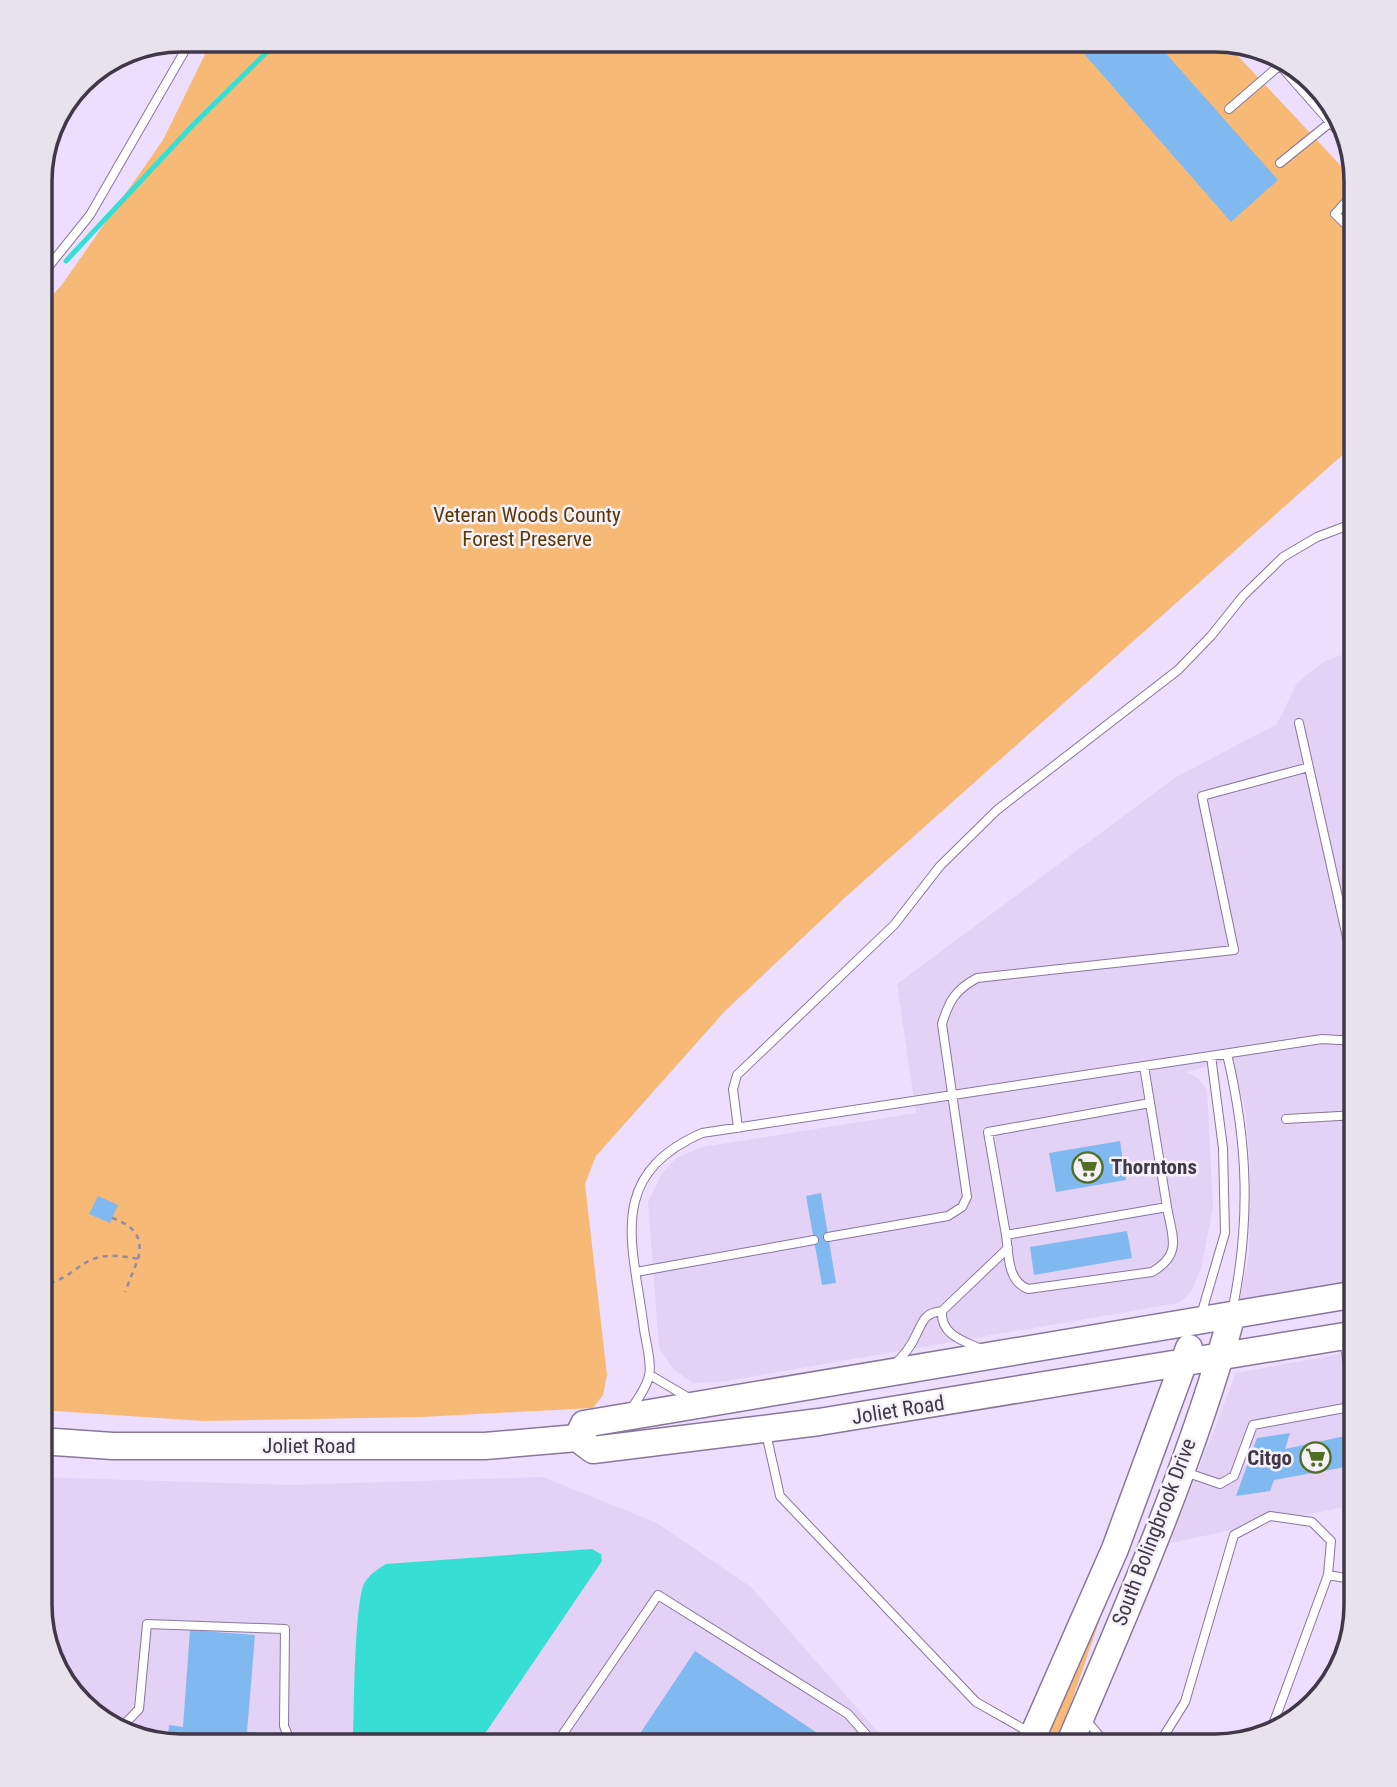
<svg xmlns="http://www.w3.org/2000/svg" width="1397" height="1787" font-family="'Roboto Condensed',sans-serif">
<rect width="100%" height="100%" fill="#eedefe"/>
<path fill="#e4d1f6" d="M1357,649V1293L1238,1308L1249,1254L1250,1166L1246,1114L1233,1060L1186,1072L1198,1078L1207,1090L1213,1207L1201,1269L1190,1294L1178,1303L720,1382L693,1383L673,1369L659,1348L648,1202L661,1175L676,1158L702,1147L916,1113L897,984L1176,777L1277,724L1297,683L1323,662Z
M1357,1351V1504L1170,1543L1236,1373Z
M40,1477L290,1485L543,1477L657,1523L751,1587L891,1747H181L111,1728L64,1684L40,1605Z"/>
<path fill="#f7ba76" d="M212,40L1224,41L1357,183V442L849,894L725,1011L596,1156L585,1184L607,1375L603,1395L593,1408L422,1417L203,1421L40,1410L41,307L61,286L163,140Z
M1113,1581L1056,1747H1038Z"/>
<path fill="#37ded3" d="M592,1549L601,1554L602,1561L476,1747H353C354,1719 354,1598 365,1582C370,1574 378,1569 386,1564Z"/>
<g fill="none" stroke-linecap="round" stroke-linejoin="round">
<path stroke="#37ded3" stroke-width="5" d="M66,261L192,126L279,40"/>
</g>
<path fill="#80b9ef" d="M1072,40L1155,41L1278,180L1231,222Z
M1120,1141L1126,1180L1056,1192L1049,1153Z
M821,1193L836,1283L822,1285L806,1196Z
M98,1196L118,1205L110,1223L89,1214Z
M1127,1231L1132,1258L1034,1275L1030,1247Z
M1290,1433L1285,1449L1345,1436L1351,1466L1274,1480L1270,1491L1236,1496L1257,1438Z
M190,1630L255,1635L247,1732H257L256,1747H181L167,1743L169,1725L183,1727Z
M695,1651L838,1747H631Z"/>
<g fill="none" stroke-linecap="round" stroke-linejoin="round">
<defs>
<path id="service" d="M1270,54L1344,138
M1229,109L1280,65
M1280,163L1337,117
M1357,235L1335,214L1357,190
M41,276L90,215L191,40
M1299,723L1357,982
M1227,1054C1248,1143 1251,1221 1232,1312
M1144,1066L1167,1207L1006,1235L988,1132L1150,1103
M1286,1119L1357,1115
M738,1128L733,1089L737,1075L894,925L940,866L997,810L1178,670L1211,636L1243,596L1283,557L1317,537L1357,522
M1006,1235C1009,1255 1007,1281 1028,1289L1152,1272C1183,1254 1172,1237 1167,1207
M828,1237L948,1216L962,1207L967,1197L942,1024C949,1001 955,990 977,978L1234,950L1202,796L1309,767
M636,1272L814,1240
M942,1311C940,1335 964,1341 981,1349
M1201,1315L1225,1233L1223,1148L1211,1056
M894,1365C902,1357 911,1347 915,1337C923,1322 923,1313 942,1311L1008,1248
M650,1375L689,1398
M631,1409C638,1399 646,1388 649,1376C652,1363 646,1343 644,1329C633,1243 605,1176 702,1133L1322,1039L1357,1041
M766,1433L780,1496L976,1702L1029,1732
M1185,1472L1220,1484L1234,1476L1253,1425L1355,1406L1344,1340
M1086,1720L1109,1747
M119,1730L139,1709L147,1624L285,1629L284,1726L293,1747
M1271,1730L1328,1575
M554,1747L658,1595L848,1714L877,1747
M1157,1747L1185,1702L1234,1535L1270,1516L1312,1522L1331,1541L1328,1575L1357,1580"/>
<path id="primary" d="M577,1438L584,1424L1357,1294
M40,1441L113,1446H485L577,1438L593,1450L819,1422L1357,1334
M1028,1747L1115,1549L1189,1348
M1068,1747C1128,1607 1192,1461 1232,1315"/>
</defs>
<use href="#service" stroke="#89769b" stroke-width="10"/>
<use href="#primary" stroke="#89769b" stroke-width="29"/>
<path stroke="#968aa2" stroke-width="2.5" stroke-dasharray="5 5" stroke-linecap="butt" d="M112,1218C133,1225 144,1237 138,1259
M40,1286C86,1276 78,1246 138,1259L125,1292"/>
<use href="#service" stroke="#fff" stroke-width="8"/>
<use href="#primary" stroke="#fff" stroke-width="26"/>
</g>
<defs>
<symbol id="supermarket-ring" viewBox="-11 -11 22 22"><circle r="9.5" fill="#f5f1f9" stroke="#516f24" stroke-width="1.5"/><path d="M-6-5.5h2.5l.6 2H6L4.5 2H-2.5L-4.4-4H-6ZM-1.5 3.2a1.3 1.3 0 1 0 .1 0ZM3 3.2a1.3 1.3 0 1 0 .1 0Z" fill="#516f24"/></symbol>
</defs>
<g fill-rule="evenodd">
<use href="#supermarket-ring" x="1070" y="1150" width="35" height="35"/>
<use href="#supermarket-ring" x="1298" y="1440" width="35" height="35"/>
</g>
<g text-anchor="middle" dominant-baseline="central" stroke-width="5" stroke-linejoin="round" paint-order="stroke">
<g font-size="21" fill="#5c3807" stroke="#f5f1f9">
<text x="527" y="515">Veteran Woods County<tspan x="527" dy="24">Forest Preserve</tspan></text>
</g>
<g font-size="21" font-weight="bold" fill="#403848" stroke="#f5f1f9" text-anchor="start">
<text x="1111" y="1167">Thorntons</text>
<text x="1292" y="1458" text-anchor="end">Citgo</text>
</g>
<g font-size="21" fill="#403848" stroke="#f5f1f9">
<text transform="translate(898 1410) rotate(-9)">Joliet Road</text>
<text x="309" y="1446">Joliet Road</text>
<text transform="translate(1154 1532) rotate(-69)">South Bolingbrook Drive</text>
</g>
</g>
<path d="M0 0H1397V1787H0ZM181 52H1215A129 129 0 0 1 1344 181V1605A129 129 0 0 1 1215 1734H181A129 129 0 0 1 52 1605V181A129 129 0 0 1 181 52Z" fill="#e7e2eb" fill-rule="evenodd"/>
<path fill="none" stroke="#403848" stroke-width="3.5" d="M181 52H1215A129 129 0 0 1 1344 181V1605A129 129 0 0 1 1215 1734H181A129 129 0 0 1 52 1605V181A129 129 0 0 1 181 52Z"/>
</svg>
